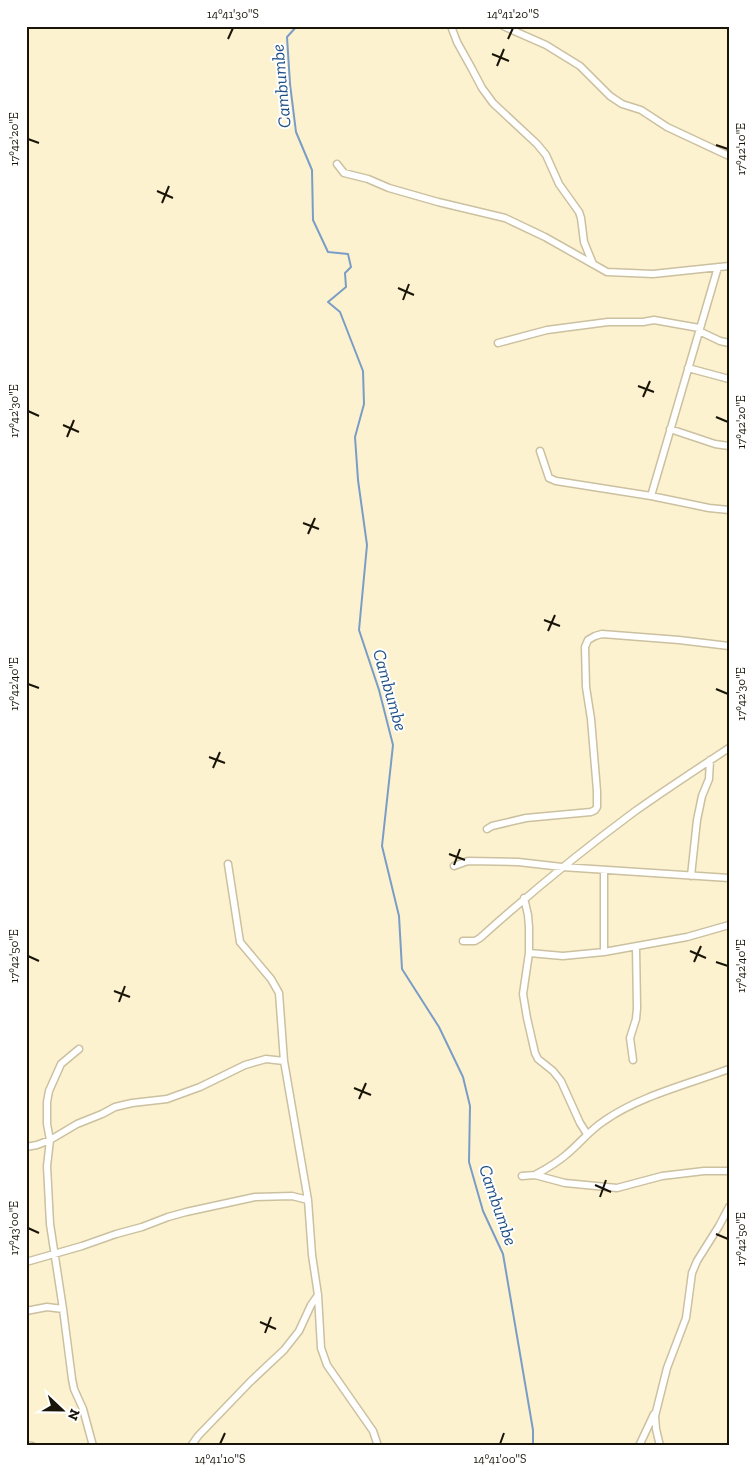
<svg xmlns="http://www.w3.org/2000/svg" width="755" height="1472" font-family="'Zilla Slab',serif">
<rect width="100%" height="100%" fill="#fdf2cf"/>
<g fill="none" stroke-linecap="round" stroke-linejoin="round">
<path stroke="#799dc7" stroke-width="2" d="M297,26L287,37L290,84L296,132L312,170L313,220L328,252L348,254L351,267L345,273L346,287L328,302L340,312L363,371L364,404L355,437L358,480L367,545L359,630L379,690L393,745L382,846L399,916L402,969L439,1027L463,1077L470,1106L469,1162L483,1211L503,1254L533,1430V1446"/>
<defs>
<path id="minor" d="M451,26L457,42L472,69L482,88L493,103L537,144L546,155L559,184L579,212L581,218L584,242L593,264
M503,26L546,45L580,66L610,96L622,104L641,110L667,127L729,156
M337,164L344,173L368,179L389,188L438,202L505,218L545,237L607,272L653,274L729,266
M699,331L720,341L729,343
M498,343L547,330L608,322H643L654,320L699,328
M688,368L729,379
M670,429L715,444L729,446
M540,451L549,478L556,481L651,496L709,508L729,510
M651,496L718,267
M487,829L492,826L526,818L591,812L595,810L597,807V791L591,719L586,687L585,647L588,640L595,636L602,634L679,640L729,646
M228,864L240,942L271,979L279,993L284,1061L308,1200L312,1255L318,1295L321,1348L327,1365L373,1431L378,1446
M454,866L468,861L518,862L562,867L729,878
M691,876L697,820L702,796L709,779L710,760
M524,898L528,915L529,927V953L523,994L527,1018L535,1053L538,1059L553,1071L561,1081L580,1123L587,1134
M463,941H475L480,938C529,894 580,852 634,812C665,790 697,769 729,748
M604,952V870
M529,953L563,956L604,952L687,937L729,925
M79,1049L61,1064L49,1091L47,1102V1124L50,1140L47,1166L50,1224L63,1309L72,1379L74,1389L83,1409L93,1446
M633,1060L630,1038L636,1019L637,1008L636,947
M26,1147L37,1145L50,1140L77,1124L102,1114L115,1107L132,1103L167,1099L200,1087L245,1065L266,1059L284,1061
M535,1175C546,1169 557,1163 567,1154C580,1143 590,1130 604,1121C639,1096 689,1084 729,1069
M522,1176L535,1175L565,1183L617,1188L662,1176L704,1171H729
M26,1262L82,1246L116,1234L142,1227L168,1217L186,1212L255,1197L292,1196L308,1200
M26,1311L47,1307L63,1309
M26,1445L32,1446
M191,1446L198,1436L250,1382L284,1350L299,1331L311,1305L318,1295
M639,1446L654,1414
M660,1446L656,1429L655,1416L667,1368L686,1318L692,1273L697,1261L719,1226L729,1207"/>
</defs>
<use href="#minor" stroke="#cbc09f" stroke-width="9"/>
<use href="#minor" stroke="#fff" stroke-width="6"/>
</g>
<path fill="none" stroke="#181408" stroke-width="2" d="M228,39L233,28M508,39L513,28M492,54L509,61M497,66L504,49M28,139L39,143M716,145L728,149M157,191L173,198M162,203L169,186M398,288L414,295M403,300L409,284M638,386L654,392M643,397L650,381M28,411L39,416M716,417L728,422M63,425L79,432M67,437L74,420M303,523L319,529M308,534L315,518M544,620L560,626M548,631L555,615M28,684L39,688M716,689L728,694M209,757L225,763M213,768L220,752M449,854L465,860M454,865L460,849M690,951L706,958M28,956L39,961M694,962L701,946M716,962L728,966M114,991L130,997M119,1002L125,986M354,1088L371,1095M359,1099L366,1083M595,1185L611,1192M600,1197L606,1180M28,1228L39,1233M716,1234L728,1239M260,1322L276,1329M265,1333L271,1317M220,1444L225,1433M500,1444L504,1433"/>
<g text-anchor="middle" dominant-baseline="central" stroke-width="4" stroke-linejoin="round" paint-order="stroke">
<g font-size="18" font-style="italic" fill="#1e4f84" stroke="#fff">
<text transform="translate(281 86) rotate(-95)">Cambumbe</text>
<text transform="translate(390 690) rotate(74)">Cambumbe</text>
<text transform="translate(498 1205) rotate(71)">Cambumbe</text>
</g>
</g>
<rect width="755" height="1472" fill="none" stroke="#ffffff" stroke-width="55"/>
<g transform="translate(62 1410) rotate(112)" stroke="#ffffff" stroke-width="4" paint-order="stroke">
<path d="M0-4L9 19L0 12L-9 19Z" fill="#181408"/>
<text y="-8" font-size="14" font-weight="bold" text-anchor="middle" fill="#181408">N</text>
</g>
<rect x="28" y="28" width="700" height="1416" fill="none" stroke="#181408" stroke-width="2"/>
<g font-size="12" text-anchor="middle" fill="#181408">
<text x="233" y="18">14°41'30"S</text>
<text x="513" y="18">14°41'20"S</text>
<text transform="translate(14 139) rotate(-90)" y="4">17°42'20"E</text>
<text transform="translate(741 149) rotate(-90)" y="4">17°42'10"E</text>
<text transform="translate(14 411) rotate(-90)" y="4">17°42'30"E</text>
<text transform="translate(741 422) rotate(-90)" y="4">17°42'20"E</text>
<text transform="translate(14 684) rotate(-90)" y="4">17°42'40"E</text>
<text transform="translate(741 694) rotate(-90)" y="4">17°42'30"E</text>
<text transform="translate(14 956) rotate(-90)" y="4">17°42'50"E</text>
<text transform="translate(741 966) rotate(-90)" y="4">17°42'40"E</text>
<text transform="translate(14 1228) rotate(-90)" y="4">17°43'00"E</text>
<text transform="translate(741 1239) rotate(-90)" y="4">17°42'50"E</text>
<text x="220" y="1463">14°41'10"S</text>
<text x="500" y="1463">14°41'00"S</text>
</g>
</svg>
